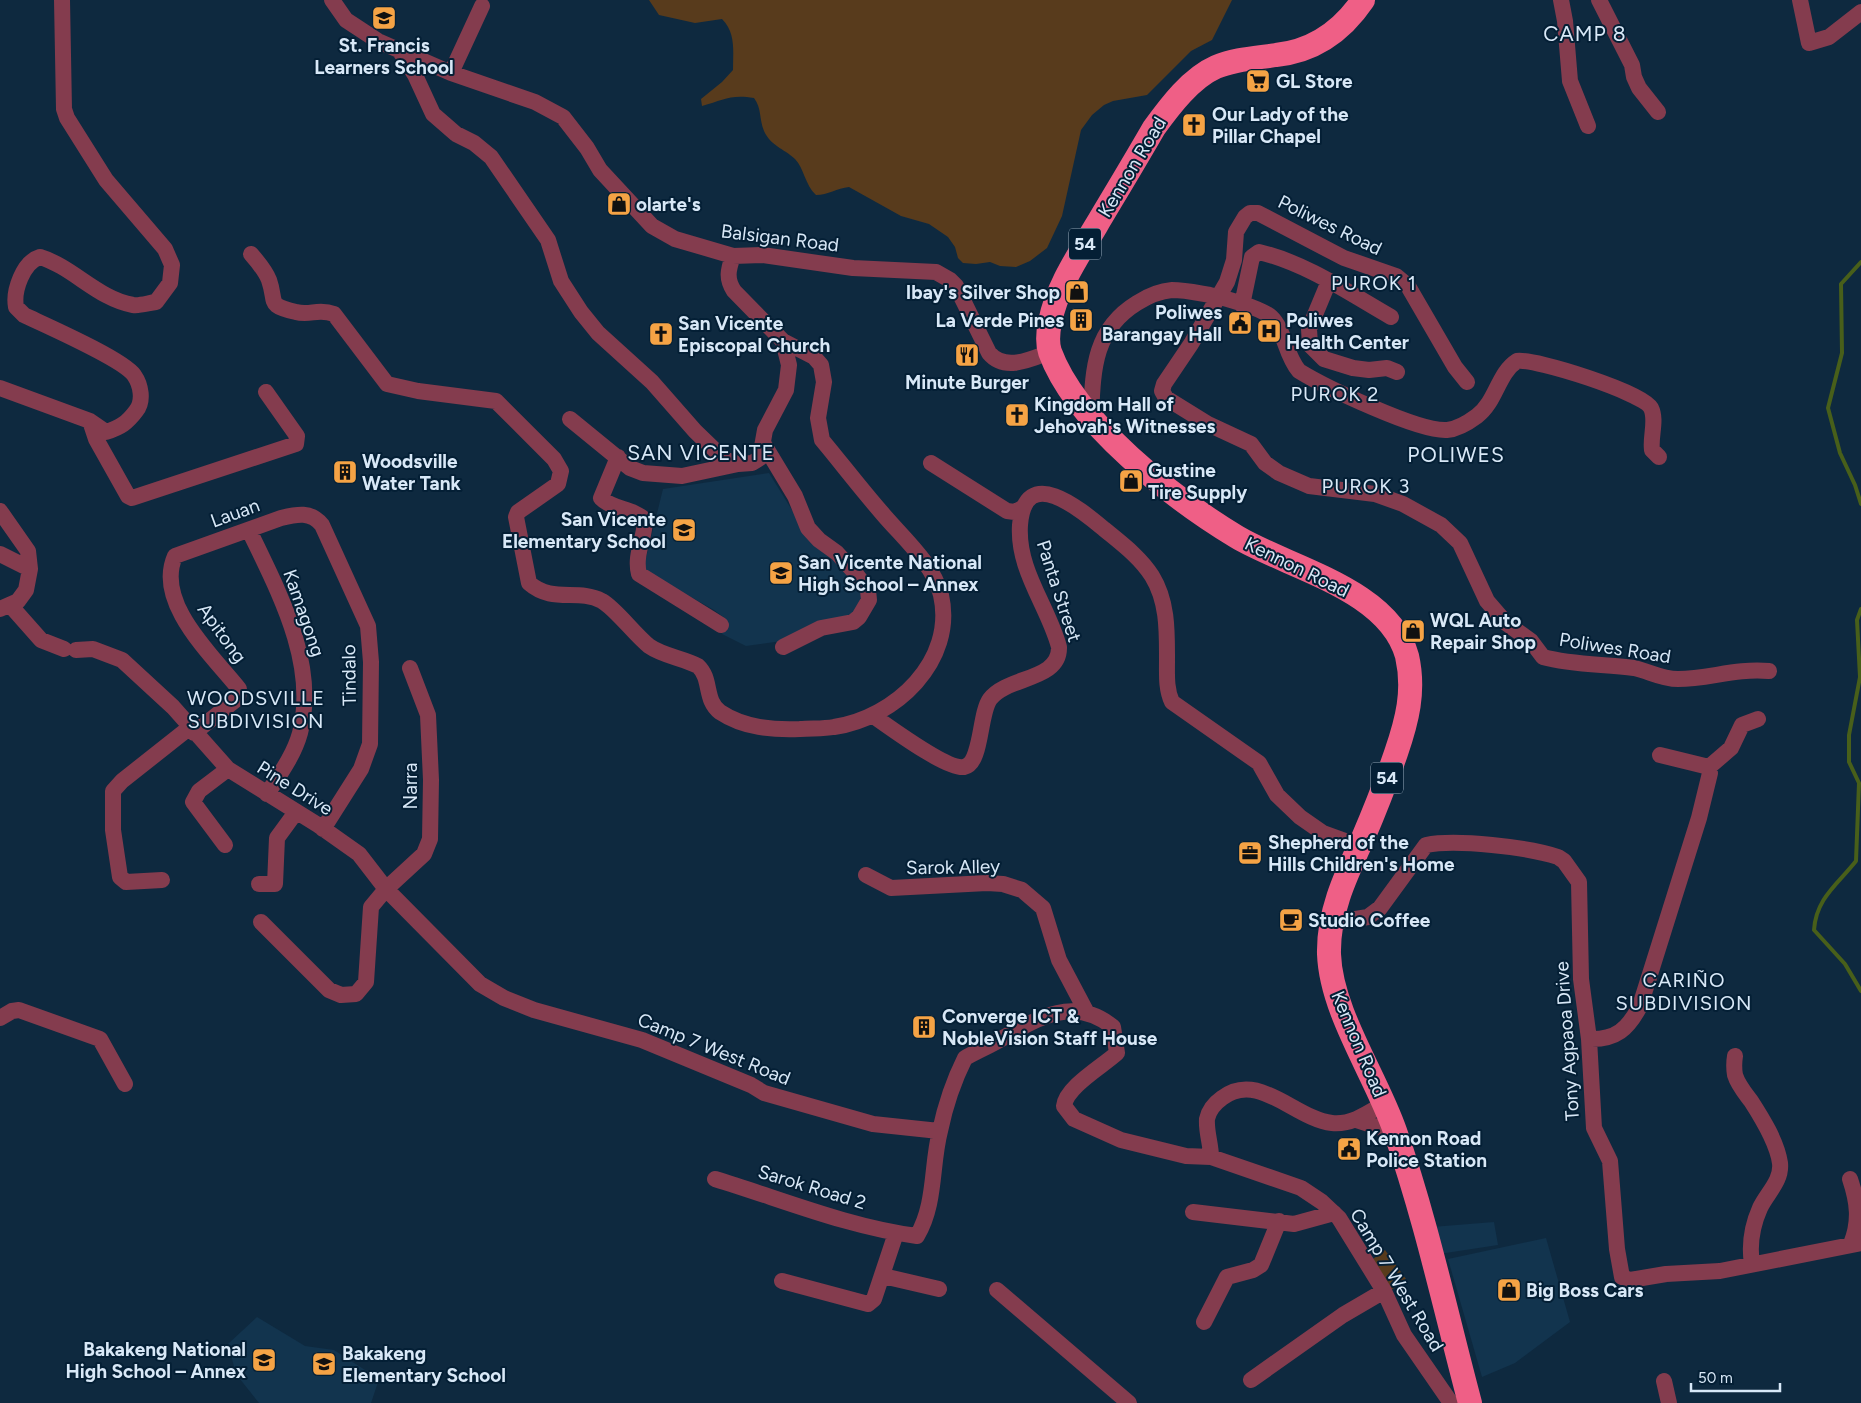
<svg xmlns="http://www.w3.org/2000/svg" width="1861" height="1403" font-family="Figtree,sans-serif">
<rect width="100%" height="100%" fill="#0e293f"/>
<path fill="#12344e" d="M769,473L813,544L832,556L862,591V601L857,610L844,620L782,641L746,646L722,634L726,619L714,610L643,570L663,489Z
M1494,1222L1498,1245L1439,1254L1432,1227Z
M1546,1238L1570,1322L1515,1363L1482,1377L1448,1259Z
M257,1317L305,1346L334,1350L379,1379L371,1403H259L236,1374L228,1344Z"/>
<path fill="#583b1c" d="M649,0H1232L1212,40L1191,51L1147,95L1113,101L1104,105L1092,115L1081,130L1062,216L1047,248L1030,261L1016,267L1000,266L990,262L976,264L963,263L958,258L955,247L948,237L929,224L901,216L849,187C837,188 828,195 816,195C805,185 804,168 795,159C783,148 771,146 764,131C759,119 762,109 754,98C731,94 723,100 702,106L701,99L722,82L733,70C733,51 736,33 722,19L695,23L659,15Z
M1385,1250L1406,1279L1390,1291L1369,1262Z"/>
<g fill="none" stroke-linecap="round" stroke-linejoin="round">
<path stroke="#485f1a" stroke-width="4" d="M1861,262L1841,284L1842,353L1828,408L1840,453L1855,485L1861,504
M1861,609L1857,620L1860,677L1849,735V762L1859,783L1856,861C1838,884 1816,898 1814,930L1845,964L1861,991"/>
<path stroke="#843c4e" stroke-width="16" d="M332,0L346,20L378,41L451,73L535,102L563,117L587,148L600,170L652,226L675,239L733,256L762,255L853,268L936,272L950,280L956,286L989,353C1005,372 1031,359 1050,352
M1561,0L1565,21L1570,81L1588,126
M1599,0L1632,65L1634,77L1639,88L1658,112
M1800,0L1809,43L1829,37L1861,12
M401,53L415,75L433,114L456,134L474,143L491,157L548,240L561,281L581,312L598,333L652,382L695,431L724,459L738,464L752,463L760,458L765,430L786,390L789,365L783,341
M451,73L482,6
M251,254C258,262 265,270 269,280C277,303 266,305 296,312C310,316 318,308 334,314L387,384L418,391L496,401L554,459L561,471L558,484L518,512L516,517L529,583C553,604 577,588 602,601C616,609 634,634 649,646C663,656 683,658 698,666C712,679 704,700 720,712C744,728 773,730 800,729C811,728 823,729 834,727C895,718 956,661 941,595C933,563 903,538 882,513C861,489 842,464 822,440L818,418L824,382L821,365L814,357L783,341L734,291C726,279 728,270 733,256
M1329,281L1309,329L1310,345L1324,359L1353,368L1369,370L1387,368L1397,372
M1242,305L1252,257L1259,252C1306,263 1349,293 1391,317
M1467,382L1455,367L1408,286L1396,276L1344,258L1258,213H1250L1245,217L1236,232L1234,260L1227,282L1191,344L1164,384L1162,391L1166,398L1208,424L1251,444L1265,463L1279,473L1309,486L1375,494L1403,504L1441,525L1460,543L1487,601L1506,623L1531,641L1543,657C1572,665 1603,664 1634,668C1649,671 1661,679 1678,679C1709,679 1735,668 1769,671
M0,388L90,421L106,432C121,427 127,423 136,411C144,401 141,385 134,375C123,359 45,325 24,315L16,307C13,291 23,262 40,257C73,267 98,299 133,305C140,306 148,303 156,302L170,283L172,265L165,249L106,180L67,118L64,109L62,0
M1091,417C1093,371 1093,330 1137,303C1148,296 1159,291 1172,290C1185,290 1198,293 1210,295C1225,298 1261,308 1271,317C1285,330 1285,355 1299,371C1325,387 1419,432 1447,430C1458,429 1469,422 1477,416C1496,402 1498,373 1517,361C1535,358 1644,393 1651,408C1657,420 1650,437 1652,450L1659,457
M570,419L630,468L643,473L682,476L738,464
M90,421L96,439L128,496L132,498L296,444L297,436L266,392
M763,443L795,496L808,528L819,540L837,553L856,574L868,590L869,600L859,617L853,622L821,628L783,647
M618,457L601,498C613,510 633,508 645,520C645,538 634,555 639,574L721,625
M931,463L1007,511L1015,512L1024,507
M0,511L28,551L30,569L26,590L18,601L0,609
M249,530C278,591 318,663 300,733C294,755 280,774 267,794
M0,554L30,569
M10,605L41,640L64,649
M76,650L93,649L122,660L173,707L228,769L318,825L359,854L386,889L480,984L504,998L534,1010L642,1040L751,1085L764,1093L873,1124L939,1131
M872,715C888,726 947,770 964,767C982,764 979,714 990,699C1007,676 1060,681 1059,647C1048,606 1017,570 1020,525C1025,463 1080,509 1104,529C1121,543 1140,557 1152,576C1168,602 1167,632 1167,661C1167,675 1166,689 1172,702L1259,763L1277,795L1300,817L1323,833L1359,846
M194,733L238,698L239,689C214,657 154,603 175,556L281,518C297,514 311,511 322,525L368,626L371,662L370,744L361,769L323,829
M1709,767L1731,748L1742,725L1758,719
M225,845L193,802L199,791L228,769
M866,875L891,888L987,883L1003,884L1022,890L1043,908L1059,960L1087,1013
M162,880L126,882L120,877L113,830V791L122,781L189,728
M259,884H275L277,838L296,812
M261,922L329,990L341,995L356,994L366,982L371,907L386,889L424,854L430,839L431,780L428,715L410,668
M1331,923L1368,917L1380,908L1426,845C1456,839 1528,847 1558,857L1564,861L1579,882L1581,979L1589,1039L1594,1128L1610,1161L1617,1249L1622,1277L1630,1280L1666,1274L1720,1271L1861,1243
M0,1018L12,1011L19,1010L100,1039L125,1084
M1589,1039C1616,1040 1628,1029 1640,1006L1699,818L1710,773L1709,767L1660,755
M1735,1056C1734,1062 1734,1069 1735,1075C1738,1085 1745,1093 1751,1101C1762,1118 1777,1142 1780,1163C1782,1181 1767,1193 1760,1208C1752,1226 1749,1245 1752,1264
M1356,1120L1396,1133
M1211,1157C1211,1144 1206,1132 1207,1119C1209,1109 1215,1103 1222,1098C1258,1070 1295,1119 1332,1123C1352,1125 1368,1113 1385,1103
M715,1179C781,1199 848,1227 917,1236C936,1204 931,1166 940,1131C945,1107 954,1080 965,1058C978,1051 991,1045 1003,1038C1039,1017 1075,996 1113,1027L1117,1053C1103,1066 1066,1087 1064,1106L1074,1119L1121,1140L1186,1156L1211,1157L1301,1188L1322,1202L1339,1218L1384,1291L1404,1335L1451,1403
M1850,1179C1858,1203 1860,1221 1851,1244
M1193,1212L1294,1224L1334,1213
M883,1276L939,1289
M782,1281L868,1304L874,1299L896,1233
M997,1290L1129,1403
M1204,1322L1227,1277L1253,1270L1261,1265L1279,1221
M1251,1380L1343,1315L1384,1291
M1664,1381L1669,1403"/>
<path stroke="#ef5f86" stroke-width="24" d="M1363,0C1342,31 1314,51 1276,55C1256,58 1235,59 1216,67C1191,78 1170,106 1154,128C1135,161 1115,194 1096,226C1078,256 1057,287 1050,322C1048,332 1047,343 1050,352C1076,423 1174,499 1237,537C1289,568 1389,589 1407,656C1415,691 1407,721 1396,753C1386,782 1375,810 1363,838C1346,875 1328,912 1329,954C1331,1012 1376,1076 1395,1131C1426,1220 1446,1313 1470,1403"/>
</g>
<defs>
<symbol id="school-square" viewBox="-11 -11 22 22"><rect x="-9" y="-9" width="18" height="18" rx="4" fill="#f5a345" stroke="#041f35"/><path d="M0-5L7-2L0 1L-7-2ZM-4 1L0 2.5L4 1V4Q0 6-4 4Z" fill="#111"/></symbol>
<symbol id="supermarket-square" viewBox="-11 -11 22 22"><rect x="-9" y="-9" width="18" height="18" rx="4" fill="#f5a345" stroke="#041f35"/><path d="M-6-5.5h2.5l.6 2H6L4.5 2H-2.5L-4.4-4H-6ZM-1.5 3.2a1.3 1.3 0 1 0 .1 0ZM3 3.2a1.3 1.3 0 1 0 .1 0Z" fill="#111"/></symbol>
<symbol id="church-square" viewBox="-11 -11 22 22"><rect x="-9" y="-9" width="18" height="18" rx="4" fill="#f5a345" stroke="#041f35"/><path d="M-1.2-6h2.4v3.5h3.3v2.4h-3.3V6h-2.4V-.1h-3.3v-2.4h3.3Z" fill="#111"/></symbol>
<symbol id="shop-square" viewBox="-11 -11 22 22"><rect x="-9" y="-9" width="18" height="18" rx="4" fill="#f5a345" stroke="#041f35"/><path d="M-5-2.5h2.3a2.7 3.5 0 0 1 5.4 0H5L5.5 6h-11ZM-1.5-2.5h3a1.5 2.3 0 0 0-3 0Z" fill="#111"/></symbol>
<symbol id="building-square" viewBox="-11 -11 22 22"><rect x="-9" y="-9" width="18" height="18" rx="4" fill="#f5a345" stroke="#041f35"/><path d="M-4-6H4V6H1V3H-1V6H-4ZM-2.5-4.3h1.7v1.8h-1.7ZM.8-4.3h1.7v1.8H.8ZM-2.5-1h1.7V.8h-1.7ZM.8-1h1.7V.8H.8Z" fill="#111"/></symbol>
<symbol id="civic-square" viewBox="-11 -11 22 22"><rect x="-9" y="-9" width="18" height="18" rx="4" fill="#f5a345" stroke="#041f35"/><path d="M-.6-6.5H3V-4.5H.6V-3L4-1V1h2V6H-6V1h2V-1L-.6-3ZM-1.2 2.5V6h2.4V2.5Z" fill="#111"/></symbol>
<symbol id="hospital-square" viewBox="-11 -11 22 22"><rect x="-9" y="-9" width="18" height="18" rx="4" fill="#f5a345" stroke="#041f35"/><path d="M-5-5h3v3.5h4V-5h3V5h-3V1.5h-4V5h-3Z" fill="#111"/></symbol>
<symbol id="restaurant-square" viewBox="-11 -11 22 22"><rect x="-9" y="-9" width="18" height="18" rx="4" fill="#f5a345" stroke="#041f35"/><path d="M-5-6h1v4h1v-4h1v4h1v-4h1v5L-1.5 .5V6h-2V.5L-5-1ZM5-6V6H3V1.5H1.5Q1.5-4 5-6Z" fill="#111"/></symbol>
<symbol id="office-square" viewBox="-11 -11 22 22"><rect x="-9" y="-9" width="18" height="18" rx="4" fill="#f5a345" stroke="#041f35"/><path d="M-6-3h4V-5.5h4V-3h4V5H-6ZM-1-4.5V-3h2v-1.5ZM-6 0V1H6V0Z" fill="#111"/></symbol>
<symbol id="cafe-square" viewBox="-11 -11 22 22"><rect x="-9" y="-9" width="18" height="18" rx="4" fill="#f5a345" stroke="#041f35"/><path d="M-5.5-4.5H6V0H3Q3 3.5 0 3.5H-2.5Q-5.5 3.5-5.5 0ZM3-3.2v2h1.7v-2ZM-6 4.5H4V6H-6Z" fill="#111"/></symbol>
</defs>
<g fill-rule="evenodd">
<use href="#school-square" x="370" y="4" width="28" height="28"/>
<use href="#supermarket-square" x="1244" y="67" width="28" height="28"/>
<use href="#church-square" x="1180" y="111" width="28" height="28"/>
<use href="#shop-square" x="605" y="190" width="28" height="28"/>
<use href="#shop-square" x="1063" y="278" width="28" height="28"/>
<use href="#building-square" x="1067" y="306" width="28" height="28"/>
<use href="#civic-square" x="1226" y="309" width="28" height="28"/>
<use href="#hospital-square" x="1255" y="317" width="28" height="28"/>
<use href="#church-square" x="647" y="320" width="28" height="28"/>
<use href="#restaurant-square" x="953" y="341" width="28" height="28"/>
<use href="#church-square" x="1003" y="401" width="28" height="28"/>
<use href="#building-square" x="331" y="458" width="28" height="28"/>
<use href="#shop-square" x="1117" y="467" width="28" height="28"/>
<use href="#school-square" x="670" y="516" width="28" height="28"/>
<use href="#school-square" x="767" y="559" width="28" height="28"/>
<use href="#shop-square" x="1399" y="617" width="28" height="28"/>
<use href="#office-square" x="1236" y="839" width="28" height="28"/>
<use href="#cafe-square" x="1277" y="906" width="28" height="28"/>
<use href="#building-square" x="910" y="1013" width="28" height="28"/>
<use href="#civic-square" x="1335" y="1135" width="28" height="28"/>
<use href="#shop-square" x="1495" y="1276" width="28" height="28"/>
<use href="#school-square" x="250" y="1346" width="28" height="28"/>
<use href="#school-square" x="310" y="1350" width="28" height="28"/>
</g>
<g text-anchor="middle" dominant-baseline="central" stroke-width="4" stroke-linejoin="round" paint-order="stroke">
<g fill="#041f35" stroke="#98acbd" stroke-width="1">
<rect x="1069" y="228.5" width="32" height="31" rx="4"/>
<rect x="1371" y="762.5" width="32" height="31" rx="4"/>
</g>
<g font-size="18" font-weight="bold" fill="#d8e8f7">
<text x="1085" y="244">54</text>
<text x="1387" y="778">54</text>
</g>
<g font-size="19" font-weight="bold" fill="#d8e8f7" stroke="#041f35" text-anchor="start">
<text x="384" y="45" text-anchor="middle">St. Francis<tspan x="384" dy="22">Learners School</tspan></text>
<text x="1276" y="81">GL Store</text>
<text x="1212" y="114">Our Lady of the<tspan x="1212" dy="22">Pillar Chapel</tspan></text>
<text x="636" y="204">olarte's</text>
<text x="1060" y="292" text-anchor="end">Ibay's Silver Shop</text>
<text x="1222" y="312" text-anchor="end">Poliwes<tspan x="1222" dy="22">Barangay Hall</tspan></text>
<text x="1064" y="320" text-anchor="end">La Verde Pines</text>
<text x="1286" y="320">Poliwes<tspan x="1286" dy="22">Health Center</tspan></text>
<text x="678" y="323">San Vicente<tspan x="678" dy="22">Episcopal Church</tspan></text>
<text x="967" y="382" text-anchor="middle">Minute Burger</text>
<text x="1034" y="404">Kingdom Hall of<tspan x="1034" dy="22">Jehovah's Witnesses</tspan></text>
<text x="362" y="461">Woodsville<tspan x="362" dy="22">Water Tank</tspan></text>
<text x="1148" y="470">Gustine<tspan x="1148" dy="22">Tire Supply</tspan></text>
<text x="666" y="519" text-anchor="end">San Vicente<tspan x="666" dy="22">Elementary School</tspan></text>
<text x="798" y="562">San Vicente National<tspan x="798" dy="22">High School – Annex</tspan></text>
<text x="1430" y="620">WQL Auto<tspan x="1430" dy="22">Repair Shop</tspan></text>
<text x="1268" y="842">Shepherd of the<tspan x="1268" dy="22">Hills Children's Home</tspan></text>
<text x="1308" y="920">Studio Coffee</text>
<text x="942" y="1016">Converge ICT &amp;<tspan x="942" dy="22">NobleVision Staff House</tspan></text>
<text x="1366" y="1138">Kennon Road<tspan x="1366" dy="22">Police Station</tspan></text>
<text x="1526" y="1290">Big Boss Cars</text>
<text x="246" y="1349" text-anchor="end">Bakakeng National<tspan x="246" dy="22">High School – Annex</tspan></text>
<text x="342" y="1353">Bakakeng<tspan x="342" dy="22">Elementary School</tspan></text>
</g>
<g font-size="19" fill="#d8e8f7" stroke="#041f35">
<text transform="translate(1132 167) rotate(-59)">Kennon Road</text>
<text transform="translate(1330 225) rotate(26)">Poliwes Road</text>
<text transform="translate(780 238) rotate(7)">Balsigan Road</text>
<text transform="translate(235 513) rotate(-20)">Lauan</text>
<text transform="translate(1297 567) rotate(26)">Kennon Road</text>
<text transform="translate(1059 591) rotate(72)">Panta Street</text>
<text transform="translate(304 613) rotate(71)">Kamagong</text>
<text transform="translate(222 633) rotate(54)">Apitong</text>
<text transform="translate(1615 648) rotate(9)">Poliwes Road</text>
<text transform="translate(349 675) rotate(-91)">Tindalo</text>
<text transform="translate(410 786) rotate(-90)">Narra</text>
<text transform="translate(295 788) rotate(32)">Pine Drive</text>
<text transform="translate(953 867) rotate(-1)">Sarok Alley</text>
<text transform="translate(1567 1041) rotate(-94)">Tony Agpaoa Drive</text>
<text transform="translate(1359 1044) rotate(67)">Kennon Road</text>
<text transform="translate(714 1049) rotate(22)">Camp 7 West Road</text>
<text transform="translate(812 1187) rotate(17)">Sarok Road 2</text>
<text transform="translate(1397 1280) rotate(59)">Camp 7 West Road</text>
</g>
<g font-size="20" letter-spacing="1" fill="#d8e8f7" stroke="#041f35">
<text x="1374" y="283">PUROK 1</text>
<text x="1335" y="394">PUROK 2</text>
<text x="1366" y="486">PUROK 3</text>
<text x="256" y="698">WOODSVILLE<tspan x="256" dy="23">SUBDIVISION</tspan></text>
<text x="1684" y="980">CARIÑO<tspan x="1684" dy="23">SUBDIVISION</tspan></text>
</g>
<g font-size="21" letter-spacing="1" fill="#d8e8f7" stroke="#041f35">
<text x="1585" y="33">CAMP 8</text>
<text x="701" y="452">SAN VICENTE</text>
<text x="1456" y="454">POLIWES</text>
</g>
</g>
<path d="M1691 1383v8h89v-8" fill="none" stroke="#d8e8f7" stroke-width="2.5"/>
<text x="1698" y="1383" font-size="15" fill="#d8e8f7" stroke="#041f35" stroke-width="4" paint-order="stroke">50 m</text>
</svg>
